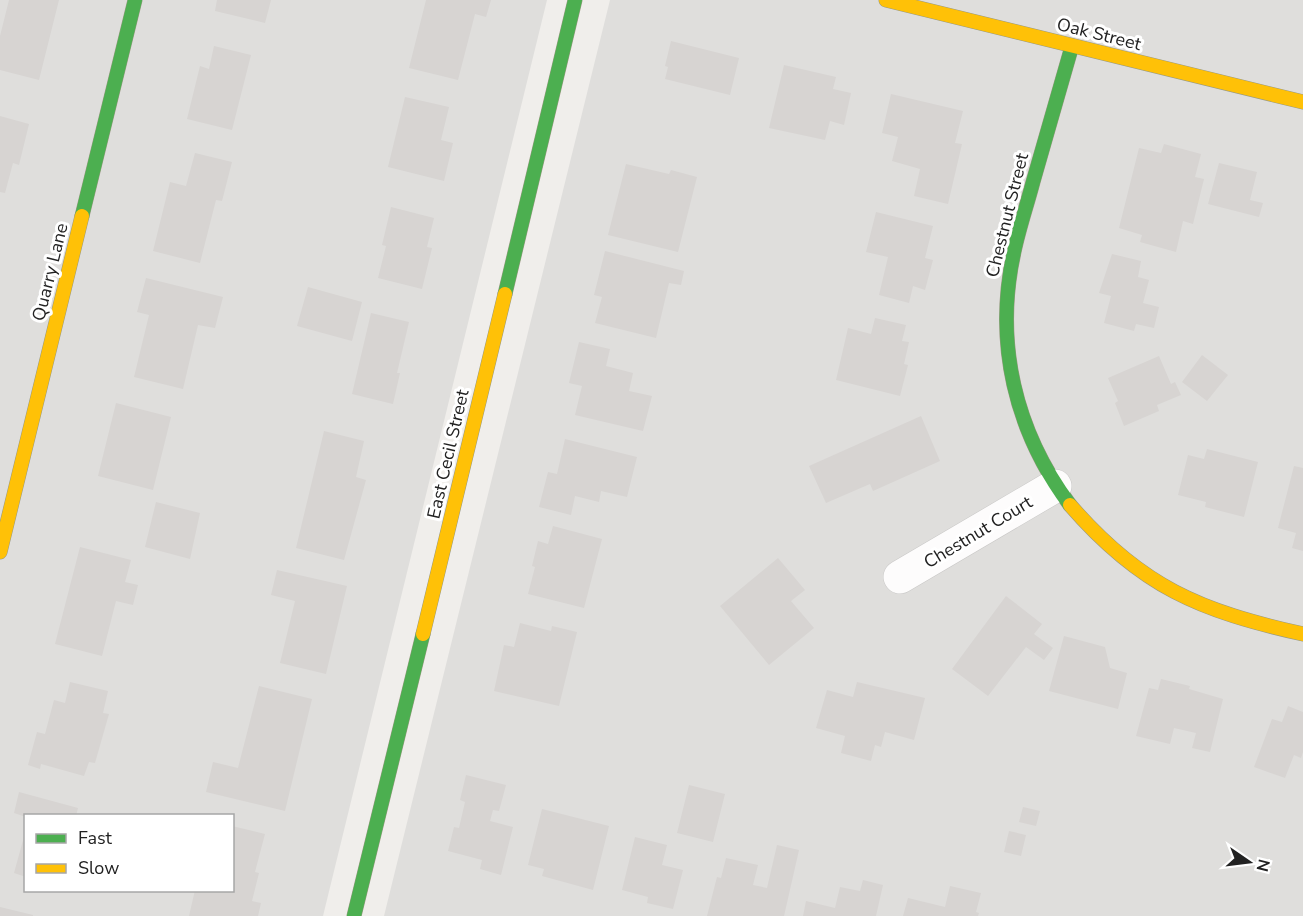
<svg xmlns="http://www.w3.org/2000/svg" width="1303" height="916" font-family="'Nunito Sans',sans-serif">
<rect width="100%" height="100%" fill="#f0eeeb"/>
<path fill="#dfdedc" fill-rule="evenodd" d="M0,0H547L323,916H0ZM26,816H232V890H26Z
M610,0H1303V916H384Z"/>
<path fill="#d7d4d2" d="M9,0H59L39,80L0,70V36Z
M217,0H271L265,23L215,11Z
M426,0H491L486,17L475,14L458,80L409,68Z
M671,41L739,58L730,95L665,79L668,67L665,66Z
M214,46L251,55L232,130L187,119L200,66L209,69Z
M784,65L836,77L833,89L851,93L844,125L830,121L825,140L769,128Z
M891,94L963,111L955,143L962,144L948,204L914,196L920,169L892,161L898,137L882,133Z
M405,97L449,107L441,140L453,143L444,181L388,167Z
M0,116L29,124L19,165L13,163L5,193L0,192Z
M1164,144L1201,154L1195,177L1204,179L1193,224L1183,221L1176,252L1140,242L1142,235L1119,228L1139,148L1161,153Z
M195,153L232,162L222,201L216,200L200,263L153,251L170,182L186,186Z
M1219,163L1257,172L1250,200L1263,203L1259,217L1208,204Z
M626,164L669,174L671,170L697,177L678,252L608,235Z
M391,207L434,218L427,247L432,248L422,289L378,278L386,246L382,245Z
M876,212L933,226L925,258L933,260L925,290L913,286L909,303L879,295L888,257L866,252Z
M605,251L684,271L681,285L669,283L656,338L595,323L602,297L594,295Z
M1112,254L1141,261L1138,277L1149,280L1143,303L1159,307L1154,328L1136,324L1134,331L1104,323L1111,296L1099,293Z
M146,278L223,297L215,328L198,325L183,389L134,377L149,315L137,312Z
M308,287L362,302L352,341L297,326Z
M371,313L409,322L397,373H400L393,404L352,394Z
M875,318L906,325L902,341L909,342L904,364L908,365L900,396L836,380L848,328L871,334Z
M579,342L610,349L606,366L633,373L629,391L652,396L643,431L575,415L582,386L569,383Z
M1202,355L1228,375L1207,401L1182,382Z
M1159,356L1171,384L1175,382L1181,395L1157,405L1159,411L1124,426L1115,403L1118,401L1108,378Z
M116,403L171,417L153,490L98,476Z
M921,416L940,461L873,491L870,484L826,503L809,466Z
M324,431L364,441L356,477L366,480L344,560L296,548Z
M565,439L637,457L627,497L601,491L599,502L575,496L571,515L539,507L548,472L557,474Z
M1207,449L1258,462L1244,517L1205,507L1206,502L1178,495L1188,455L1204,459Z
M1294,466L1303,468V551L1292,548L1296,533L1278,528Z
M156,502L200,513L190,559L145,547Z
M553,526L602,539L584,608L528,594L535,567L532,566L538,541L548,544Z
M80,547L131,560L125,582L138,585L133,605L116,601L102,656L55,644Z
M778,558L805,590L791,601L814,628L769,665L720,606Z
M277,570L347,586L326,674L280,663L295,601L271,595Z
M1006,596L1042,624L1034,634L1053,648L1044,660L1026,647L988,696L952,669Z
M520,623L551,631L552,626L577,632L559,706L494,691L504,645L514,647Z
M1064,636L1105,647L1110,668L1127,673L1118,709L1049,691Z
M1161,679L1190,686L1189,689L1223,699L1210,752L1192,748L1196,733L1174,728L1170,744L1136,736L1149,688L1158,690Z
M70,682L108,691L103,713L109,714L95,763L89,762L84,776L41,764L40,769L28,765L37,732L45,734L54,700L65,703Z
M857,682L925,698L914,740L885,732L881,747L875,745L871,761L841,753L845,736L816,728L827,690L853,697Z
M259,686L312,699L285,811L206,792L213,762L238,768Z
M1288,706L1303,712V752L1301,758L1294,755L1285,778L1254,767L1272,719L1282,722Z
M466,775L506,785L499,811L493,810L490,821L513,827L501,875L480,869L482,860L448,851L454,827L459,828L465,802L460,800Z
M689,785L725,794L713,842L677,833Z
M19,792L78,808L76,816L26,817L14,813Z
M1023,807L1040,811L1036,826L1019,822Z
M542,809L609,826L593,890L542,876L544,869L528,865Z
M232,826L265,834L255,872L259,873L252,901L261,903L258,916H189L195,890H232Z
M1009,831L1026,835L1021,856L1004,852Z
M25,833H26V877L14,873Z
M635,837L667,845L662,865L683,870L673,909L647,903L648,897L622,890Z
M777,845L799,850L784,916H707L717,877L721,878L726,858L758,865L753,885L767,888Z
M863,880L883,885L876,916H803L806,901L835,908L840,887L860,891Z
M950,886L981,893L976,912L979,913L978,916H903L908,898L945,907Z
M0,907L33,915V916H0Z"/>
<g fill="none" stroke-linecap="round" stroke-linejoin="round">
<defs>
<path id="street" d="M900,577L1055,486"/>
<path id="fast" d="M82,216L135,0
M505,294L575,0
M1070,505C1015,431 994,343 1014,252C1019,228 1027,205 1033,182C1046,137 1059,91 1072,46
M354,916L423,634"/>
<path id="slow" d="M886,0L1303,102
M1070,505C1141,587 1200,611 1303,634
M0,552L82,216
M423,634L505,294"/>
</defs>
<use href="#street" stroke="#c9c8c7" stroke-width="34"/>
<use href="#fast" stroke="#999a82" stroke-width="15"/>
<use href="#slow" stroke="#999a82" stroke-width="15"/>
<use href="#street" stroke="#fdfcfc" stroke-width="33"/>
<use href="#fast" stroke="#4caf50" stroke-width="14"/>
<use href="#slow" stroke="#ffc107" stroke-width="14"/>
</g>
<g text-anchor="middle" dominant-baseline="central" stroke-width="6" stroke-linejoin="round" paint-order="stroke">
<g font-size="18" fill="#222" stroke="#fff">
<text transform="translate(1099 34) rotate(14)">Oak Street</text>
<text transform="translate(1007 215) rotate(-76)">Chestnut Street</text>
<text transform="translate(50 272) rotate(-76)">Quarry Lane</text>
<text transform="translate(448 454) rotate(-77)">East Cecil Street</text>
<text transform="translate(978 532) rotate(-31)">Chestnut Court</text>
</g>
</g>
<rect x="24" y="814" width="210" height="78" fill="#ffffff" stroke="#a7a7a7" stroke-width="1.5"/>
<rect x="36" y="834" width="30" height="9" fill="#4caf50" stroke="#a7a7a7" stroke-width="1.5"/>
<text x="78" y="844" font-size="18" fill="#222222">Fast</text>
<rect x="36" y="864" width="30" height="9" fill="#ffc107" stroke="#a7a7a7" stroke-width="1.5"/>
<text x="78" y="874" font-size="18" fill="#222222">Slow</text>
<g transform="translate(1249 862) rotate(104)" stroke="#ffffff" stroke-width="4.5" paint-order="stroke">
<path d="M0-4.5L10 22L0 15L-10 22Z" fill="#222222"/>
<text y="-9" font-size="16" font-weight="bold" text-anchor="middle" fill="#222222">N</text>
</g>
</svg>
